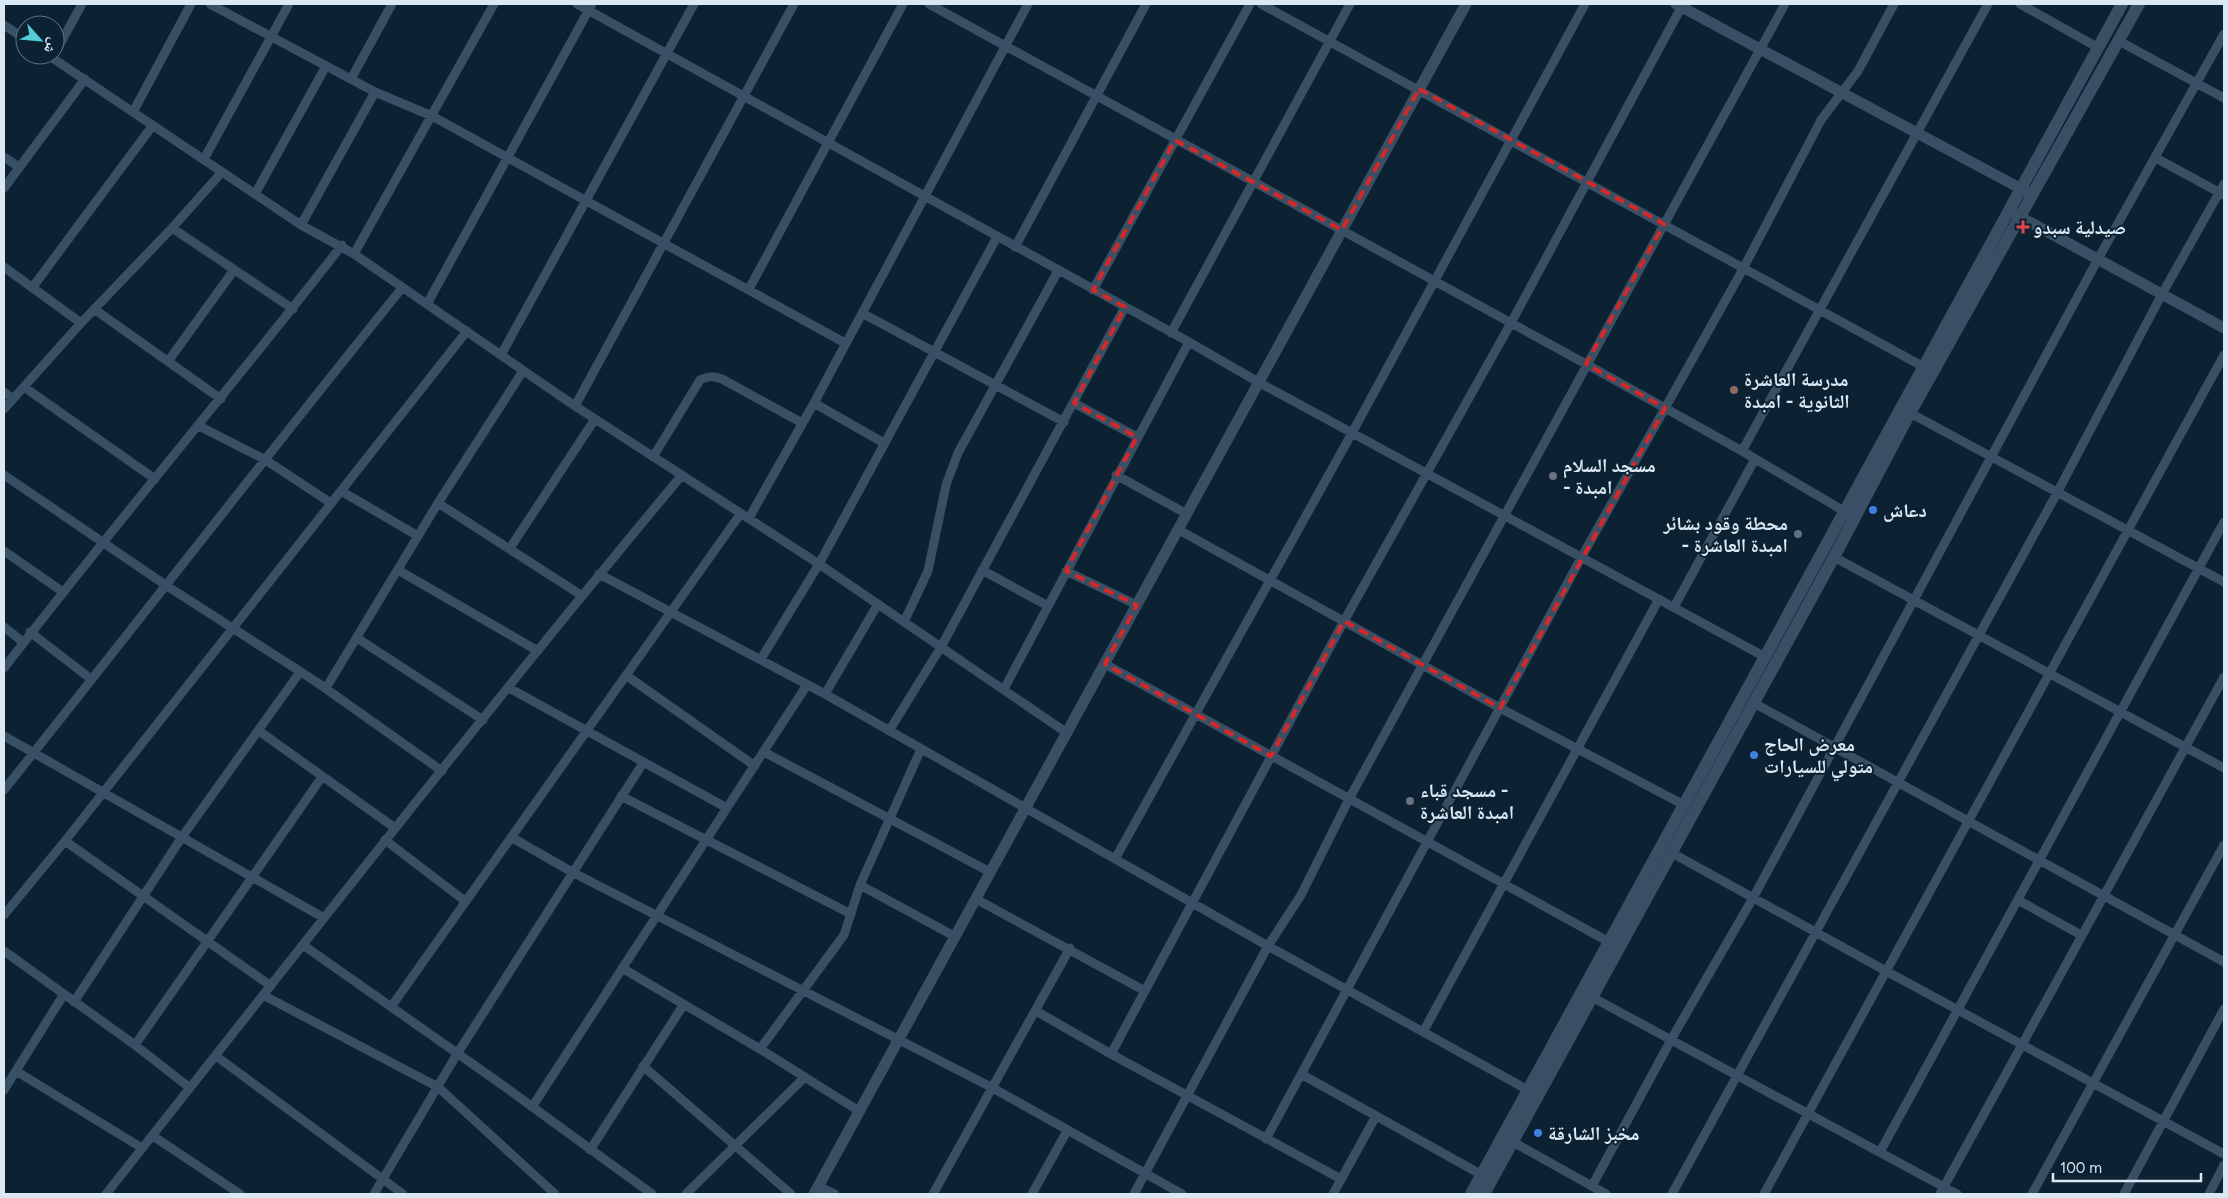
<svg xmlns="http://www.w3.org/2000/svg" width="2228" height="1198" font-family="Figtree,'Noto Naskh Arabic',sans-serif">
<rect width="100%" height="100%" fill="#0c2233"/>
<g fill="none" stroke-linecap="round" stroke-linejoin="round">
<path stroke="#394f63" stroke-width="9" d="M210,4L375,92L432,116L845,343
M577,4L1189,342L1260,383L1765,657
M929,4L1586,364L1742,451L1849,514
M1261,4L1922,366
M2020,4L2097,47
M4,25L25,39
M2119,41L2224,98
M55,53L82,4
M48,55L301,225L354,254L575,406L819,564L1067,733
M351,79L392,4
M133,112L191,4
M4,157L19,167
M2156,158L2224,195
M204,159L289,4
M4,188L85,79
M255,194L326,66
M301,225L375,92
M172,228L293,309
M1015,247L1146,4
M354,254L494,4
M4,267L81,323
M32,288L153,125
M749,289L903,4
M1093,290L1250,4
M427,304L592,4
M94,309L221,399
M862,313L1064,422
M1171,333L1350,4
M501,355L694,4
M169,360L234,270
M24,387L155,479
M4,392L13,399
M814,403L884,443
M1074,403L1137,437
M575,406L794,4
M4,409L81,323L172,228L222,172
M1910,413L2224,582
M199,426L264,459L331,503
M1742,451L1988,4
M653,457L700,380C708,376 713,376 722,379L802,423
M4,475L167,586L315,681L442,771
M1116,475L1187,514
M341,491L418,536
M438,503L581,595
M749,518L814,403L1028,4
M1179,530L1500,708L1684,805
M510,548L595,419
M4,551L63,592
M1834,557L2224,768
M398,570L538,651
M982,570L1048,606
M1066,571L1137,605
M599,574L825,694L1268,946L1528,1090
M1674,607L1755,459
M904,622L928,571L946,485L958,453L1058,271
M4,627L23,642
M30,632L91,679
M357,638L483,720
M761,659L819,564L997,237
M1105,664L1609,942
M4,668C114,525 231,388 342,245
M627,676L755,766
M326,688L438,503L523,371
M509,688L727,808
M1004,689L1189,342
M825,694L878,604
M1754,703L2224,962
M259,731L395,828
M889,731L941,647L1125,307
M4,736L324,918
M764,752L990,872
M4,790C137,623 268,454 402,288
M621,796L851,914
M511,837L572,872L991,1087L1182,1194
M385,840L465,901
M65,841L271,986
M1672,853L1886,971L2224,1154
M1115,859L1352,433L1585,4
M860,885L954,936
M976,899L1145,991
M2018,900L2081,935
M4,915L65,841L467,331
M303,945L501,1084L652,1194
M4,951L135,1045L190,1088
M622,968L760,1049L859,1111
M263,995L438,1087L555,1194
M1588,995L1957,1194
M74,1002L182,837L300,672
M391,1007L741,513
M1036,1011L1111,1054L1341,1179
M1423,1032L1659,599
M135,1045L322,777
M760,1049L844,935L860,885L921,749
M1111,1054L1344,621L1511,323L1683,4
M216,1056L403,1194
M643,1066L791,1194
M16,1071L142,1148
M1301,1074L1482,1175
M4,1090L64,994
M532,1107L807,685
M153,1136L240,1194
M1266,1139L1581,558L1743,269L1821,120L1858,71L1894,4
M1513,1142L1606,1194
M590,1150L684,1004
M1880,1152L2224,522
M818,1186L835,1194
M1592,1186L1672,1038L1753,898L2098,259L2224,34
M106,1194C296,954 485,711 682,475
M374,1194L457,1054L643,763
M686,1194L805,1077
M933,1194L1070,948
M1032,1194L1067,1131
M1134,1194L1268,946L1301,895L1349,799L1785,4
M1333,1194L1376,1116
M1672,1194L2057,493L2162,294L2224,184
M1764,1194L2224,355
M1940,1194L2224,677
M2032,1194L2224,845
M2124,1194L2224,1009
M2209,1194L2224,1165"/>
<path stroke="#394f63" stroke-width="11" d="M1676,4L2029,193
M2013,213L2224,328
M814,1194L1466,4"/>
<path stroke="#394f63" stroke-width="12" d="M1471,1194L2122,4
M1484,1194L1834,557L1910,413L2139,4"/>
</g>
<path fill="none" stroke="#d62828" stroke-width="4" stroke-dasharray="10 6" stroke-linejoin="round" d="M1419,89L1664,224L1586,364L1665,408L1500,708L1344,621L1271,756L1105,664L1137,605L1066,571L1137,437L1074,403L1125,307L1093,290L1175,140L1342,230Z"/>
<path fill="#e0444e" stroke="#0c2233" stroke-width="2" d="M2020.5 219.5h5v5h5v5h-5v5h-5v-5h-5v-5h5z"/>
<circle fill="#8d6e63" stroke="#0c2233" stroke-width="2" cx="1734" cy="390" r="5"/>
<g fill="#6b7280" stroke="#0c2233" stroke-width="2">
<circle cx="1553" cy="476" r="5"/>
<circle cx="1410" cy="801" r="5"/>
</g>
<g fill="#3f7fe0" stroke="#0c2233" stroke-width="2">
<circle cx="1873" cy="510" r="5"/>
<circle cx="1754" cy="755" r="5"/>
<circle cx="1538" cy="1133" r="5"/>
</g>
<circle fill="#5c6f8a" stroke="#0c2233" stroke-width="2" cx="1798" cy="534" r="5"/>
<g text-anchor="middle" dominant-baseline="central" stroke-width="4" stroke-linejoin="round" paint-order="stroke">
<g font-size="19" font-weight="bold" fill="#dae8f3" stroke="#0c2233" text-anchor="start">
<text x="2033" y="227">صيدلية سبدو</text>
<text x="1744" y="379">مدرسة العاشرة<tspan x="1744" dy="22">الثانوية - امبدة</tspan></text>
<text x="1563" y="465">مسجد السلام<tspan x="1563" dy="22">- امبدة</tspan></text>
<text x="1883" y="510">دعاش</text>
<text x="1788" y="523" text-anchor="end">محطة وقود بشائر<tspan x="1788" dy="22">- امبدة العاشرة</tspan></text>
<text x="1764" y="744">معرض الحاج<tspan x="1764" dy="22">متولي للسيارات</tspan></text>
<text x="1420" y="790">مسجد قباء -<tspan x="1420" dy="22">امبدة العاشرة</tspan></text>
<text x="1548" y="1133">مخبز الشارقة</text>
</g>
</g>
<rect width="2228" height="1198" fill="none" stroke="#dae8f3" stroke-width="10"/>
<g transform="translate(40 40) rotate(117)"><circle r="24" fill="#0c2233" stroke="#5e7180"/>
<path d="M0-4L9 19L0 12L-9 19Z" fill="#53cbdb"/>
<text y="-8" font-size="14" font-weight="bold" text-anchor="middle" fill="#dae8f3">ش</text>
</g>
<path d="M2053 1173v8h148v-8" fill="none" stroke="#dae8f3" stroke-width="2.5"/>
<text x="2060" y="1173" font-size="15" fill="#dae8f3" stroke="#0c2233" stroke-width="4" paint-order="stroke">100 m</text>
</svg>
